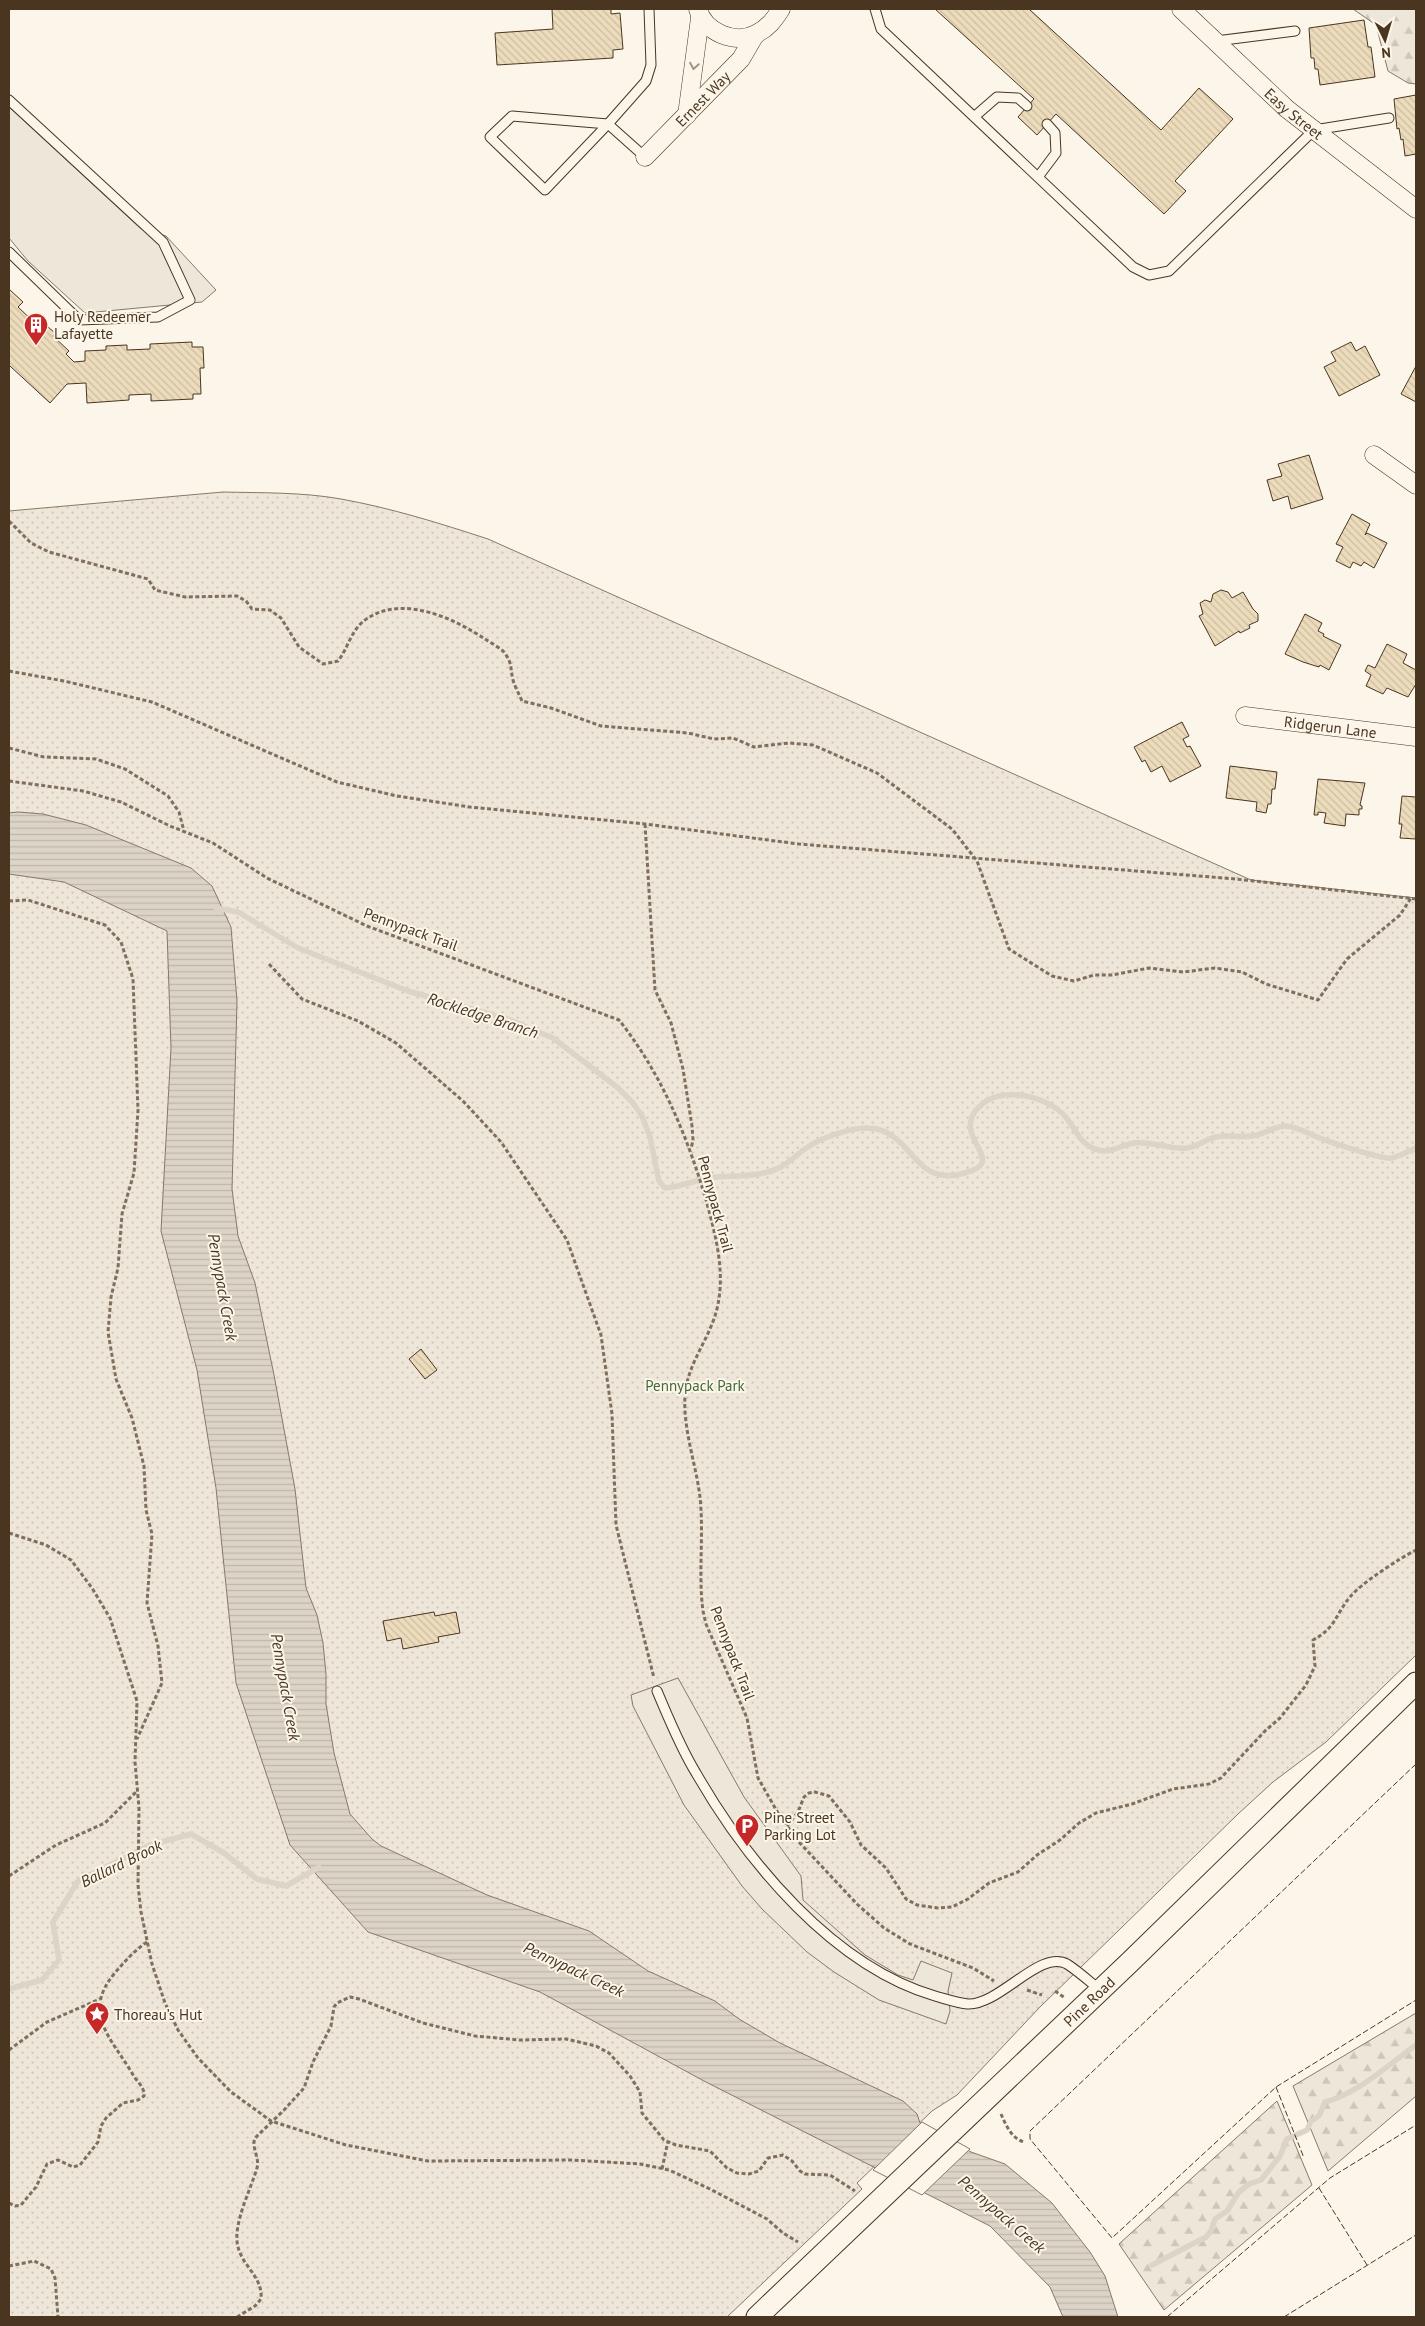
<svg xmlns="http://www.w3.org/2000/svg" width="1425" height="2326" font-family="'PT Sans',sans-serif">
<defs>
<pattern id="forest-firs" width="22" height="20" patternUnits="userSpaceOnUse" patternTransform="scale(1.25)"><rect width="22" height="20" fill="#ede6d9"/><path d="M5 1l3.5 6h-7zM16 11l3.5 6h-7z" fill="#cdc6ba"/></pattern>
<pattern id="park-dots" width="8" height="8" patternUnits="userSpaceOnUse" patternTransform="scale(1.25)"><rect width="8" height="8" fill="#ede6d9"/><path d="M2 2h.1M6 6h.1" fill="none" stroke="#cdc6ba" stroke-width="1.8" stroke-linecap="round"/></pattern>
<pattern id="water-rules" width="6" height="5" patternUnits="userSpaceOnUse" patternTransform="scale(1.25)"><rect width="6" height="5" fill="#dcd4c6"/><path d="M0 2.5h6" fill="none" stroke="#beb7aa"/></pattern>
<pattern id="building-back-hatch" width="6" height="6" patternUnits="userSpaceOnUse" patternTransform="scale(1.25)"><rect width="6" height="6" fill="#ecdcbc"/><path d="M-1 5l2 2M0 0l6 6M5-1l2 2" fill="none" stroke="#ccbda1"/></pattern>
</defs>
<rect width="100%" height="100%" fill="#fbf6e9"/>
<path fill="url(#forest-firs)" stroke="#887966" d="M1353,9H1416V84L1408,83L1388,71L1376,25Z
M1416,2013V2096L1328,2171L1293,2086Z
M1277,2101L1312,2185L1164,2310L1119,2244Z"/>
<path fill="url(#park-dots)" stroke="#887966" d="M223,492C262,493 302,492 341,499C391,508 439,523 488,539L1251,880L1416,898V1655L1326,1742L1273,1782L1238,1814L1040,2007L957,2095L932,2111L857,2183L862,2189L727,2317H9V511Z"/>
<path fill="#ede7d9" stroke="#887966" d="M9,107L140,228L166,236L216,290L202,302L85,313L28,261L9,238Z
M678,1678L744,1797L801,1876L803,1900L865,1955L898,1975L913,1980L921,1961L952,1973L948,1991L950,2011L946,2024L879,2000L834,1972L807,1952L762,1909L742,1886L684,1805L633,1706L631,1695Z"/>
<path fill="url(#water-rules)" stroke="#887966" d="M18,812L43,814L86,825L191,868L212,886L231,927L237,1001L232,1189L238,1236L255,1283L274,1375L295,1489L306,1588L317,1615L323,1643L326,1674V1704L334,1753L350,1814L372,1839L381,1846L487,1895L589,1931L648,1971L715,2001L739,2019L780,2043L903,2101L917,2114L920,2123L971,2152L1005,2164L1052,2203L1090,2252L1105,2276L1118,2317H1063L1050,2287L990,2226L704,2081L540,1992L368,1932L290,1845L236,1683L216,1488L197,1370L161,1231L171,1048L167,931L64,882L9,874V813Z"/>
<path fill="#fbf6e9" stroke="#887966" d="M922,2122L970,2149L922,2195L873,2170Z"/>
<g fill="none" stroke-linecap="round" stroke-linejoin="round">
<path stroke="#dcd4c6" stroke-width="5.5" d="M216,908L238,912L298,948L408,991L507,1019L553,1038L617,1087L633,1103L642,1116L650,1137L659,1181L665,1188C680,1187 693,1181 708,1178C731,1175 758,1178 779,1168C789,1163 798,1153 808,1147C820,1138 851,1128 866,1128C915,1128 910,1189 965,1173C993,1165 981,1155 973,1137C963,1115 984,1097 1005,1095C1027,1093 1055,1102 1068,1120C1076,1131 1082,1145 1095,1149C1109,1155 1120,1145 1134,1143C1153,1141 1171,1150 1187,1148C1197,1147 1206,1139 1216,1137C1227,1134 1240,1138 1252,1136C1263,1135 1274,1126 1286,1126C1295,1126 1307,1133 1315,1136C1326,1141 1383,1160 1392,1158C1400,1156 1409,1151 1416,1148
M9,1989L42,1980L59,1960L53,1922L78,1881L150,1845L191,1834L224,1853L257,1879L286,1886L319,1867
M1152,2265L1206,2237L1211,2231L1215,2219L1227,2211L1239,2192L1249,2184L1261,2180L1280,2156L1287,2139L1307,2130L1311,2121L1319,2116L1325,2102C1359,2093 1388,2065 1416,2045"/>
</g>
<path fill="url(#building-back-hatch)" stroke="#4a3520" d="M552,9H611V14L620,13L623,49L613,50V58L497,65L495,33L553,29Z
M935,9H1029L1161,130L1199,88L1233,119L1175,181L1186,191L1164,214L1056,114L1037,135L1018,117L1034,99Z
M1364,20L1368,47H1371L1375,77L1320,85L1318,69H1315L1314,58H1311L1309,28Z
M1416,95V154L1405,156L1403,139L1401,140L1399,128L1397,129L1394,99Z
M9,289L23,302L18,307L36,324L40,320L55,333L53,336L69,351L66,354L74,362L85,361V351L106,350V346L127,345V350L150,349V344L192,342V347H203L204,368H200L201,394H193V399L151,401V394L129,395V400L87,403L86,383L67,384L50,403L10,366L9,367Z
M1351,342L1356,351L1365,346L1380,375L1339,396L1324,367L1336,361L1331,352Z
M1416,366V402L1401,394Z
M1309,455L1323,499L1291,509L1288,496L1273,501L1267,480L1282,476L1278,464Z
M1352,514L1370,524L1365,535L1367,533L1387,543L1374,568L1364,562L1361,566L1353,562L1350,568L1336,561L1343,547L1336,544Z
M1221,590L1228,592L1232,598L1243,592L1253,609L1258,614V621L1249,625L1250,628L1240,633L1239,631L1215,646L1199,616L1203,614L1200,603L1205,600L1211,602L1213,594Z
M1305,614L1322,623L1318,631L1324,634L1323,636L1341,645L1329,670L1320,665L1319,667L1303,662L1285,654Z
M1387,644L1407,654L1403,663L1416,670V684L1408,697L1387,688L1383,694L1366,686L1371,675L1365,671L1368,665L1375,668Z
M1182,722L1189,736L1183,739L1187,747L1190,746L1201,766L1170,782L1162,766L1151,772L1145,760L1142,762L1134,747Z
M1230,766L1277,772L1275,789H1272L1271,804H1268L1266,813L1256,811L1257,802L1226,798Z
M1318,779L1365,783L1360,805L1362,806V809H1359V815L1346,814L1345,826L1324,823L1326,813L1318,812V815H1314Z
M1402,796L1416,797V839L1400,838L1402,824H1399Z
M421,1349L437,1370L425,1379L409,1359Z
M434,1612L435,1616L456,1612L460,1633L438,1637L439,1642L403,1649L401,1638L387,1641L383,1621Z"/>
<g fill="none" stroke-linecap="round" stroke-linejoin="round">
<defs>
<path id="service" d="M875,9L881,29L1133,267L1149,275L1169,271L1314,130L1389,118
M1216,41L1295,31
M9,100L163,242L190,300L158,317L79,320L9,252
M974,117L997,97L1018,98L1027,106
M645,157L608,124L545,190L490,137L512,116L608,124L646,81L651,65L649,9
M1038,177L1056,153L1055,133L1047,124
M657,1691C669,1719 680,1747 696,1773C747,1862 833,1966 935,1996C946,1999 957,2003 968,2004C1000,2005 1040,1949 1067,1964C1078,1971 1089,1981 1100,1990"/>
<g id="minor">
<path d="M698,9C704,32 735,45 756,34C768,28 774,20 781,9"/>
<path id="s1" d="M1181,9L1287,109L1416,209"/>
<path d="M687,115L700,18"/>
<path id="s2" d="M645,157L741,59L755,35"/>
<path d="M1374,455L1416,485"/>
<path id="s3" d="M1245,716L1416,737"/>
</g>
<g id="tertiary">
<path id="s4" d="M757,2317L1130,1962L1416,1683"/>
</g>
</defs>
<use href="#service" stroke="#4a3520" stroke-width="11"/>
<use href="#minor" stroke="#4a3520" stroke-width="19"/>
<use href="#tertiary" stroke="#4a3520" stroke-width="23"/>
<path stroke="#7f6f5c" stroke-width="3" stroke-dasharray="4 2.5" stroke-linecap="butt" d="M9,521L31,543L49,552L148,579L155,590L185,597L237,596L246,601L252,609L270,610L281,618L299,647L323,664L338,661C348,649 351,628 368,618C404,595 453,618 485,639C491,643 499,647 504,652C513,664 510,669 513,680C515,687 519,694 522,701L551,708L601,726L688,733L714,739L733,738L754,747L789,743L813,745L877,773L952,829L977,861L1009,949L1052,976L1074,981L1094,975H1112L1149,968L1183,972L1215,968L1242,972L1266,984L1318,1000L1347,959L1400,915L1411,898
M9,671L64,681L152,702L337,782L397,796L470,807L645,824L799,844L1236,879L1416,899
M9,748L44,757L96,759L125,769L168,796L179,812L184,831
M9,781L83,791L121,802L170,826L213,843L267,878L367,926L619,1020C661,1073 687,1135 706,1200C715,1233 725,1269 718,1304C712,1337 687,1362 685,1396C683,1430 696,1464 700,1497C704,1535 698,1574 703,1611L706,1624L747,1718L758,1778L778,1813L797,1840L857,1904L884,1928L910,1944L973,1968L994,1981
M645,824L655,990L671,1023L683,1069L692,1126L693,1140L691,1149
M9,901L28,900L105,925L121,942L133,979L138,1110L134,1173L122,1214L118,1268L111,1297L108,1332L116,1379L132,1418L144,1466L146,1510L152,1534L147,1603L158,1646L162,1683L137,1739
M269,964L302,999L358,1021L396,1043L463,1101L501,1142L567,1240L601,1335L612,1414L616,1525L654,1678
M9,1533L46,1545L71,1560L92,1588L110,1618L137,1701L135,1762L139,1808L138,1885L141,1912L152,1964L165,2003L178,2030L198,2058L231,2092L271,2121L346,2145L428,2161L572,2160L640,2164L669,2170L710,2189L767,2219L783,2233L798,2242
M787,1826L798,1812L804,1797L809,1793L815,1792L829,1796L850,1822L861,1845L886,1868L906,1899L917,1905L938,1908L952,1907L968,1899L989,1883L1018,1872L1037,1855L1060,1840L1079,1823L1096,1813L1132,1804L1173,1789L1209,1784L1221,1778L1265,1731L1280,1718L1306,1685L1315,1666L1313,1640C1336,1628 1335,1615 1350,1597C1360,1584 1400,1558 1416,1550
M9,1876L56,1845L105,1823L138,1790
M1027,1990L1042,1995
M1055,1991L1065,1998
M9,2050L47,2022L100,1999
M1001,2114C1006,2125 1011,2138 1024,2142
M662,2169L668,2141
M9,2203L15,2206L21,2205L36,2187L47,2164L58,2160L73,2167L80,2165L98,2142L101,2126L106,2118L123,2103L138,2100L144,2096C145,2087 136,2081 132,2073C111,2038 82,2013 114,1974C124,1962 134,1951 147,1942
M9,2266L34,2261L51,2269L55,2278L58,2317
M237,2317L255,2306L261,2299C263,2277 243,2267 238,2247C232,2225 251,2189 257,2168C260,2157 251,2148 255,2138L284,2110L304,2088L313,2062L331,2026L334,2007L337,2003L350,1997L359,1999L423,2023L475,2036L520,2040L566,2039L596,2046L609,2053L630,2076L640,2092L642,2113L664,2140L676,2145L710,2151L727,2168L737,2173L749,2174L759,2171L768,2158L783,2155L792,2161L800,2171L805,2174L830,2175L855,2191"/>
<use href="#service" stroke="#fbf6e9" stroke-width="9"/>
<use href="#minor" stroke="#fbf6e9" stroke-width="18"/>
<use href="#tertiary" stroke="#fbf6e9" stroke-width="21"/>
<path stroke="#4a3520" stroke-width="1" stroke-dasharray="6 2.5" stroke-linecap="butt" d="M1416,1764L1030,2131V2139L1112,2238L1276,2087L1416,2000
M1276,2087L1304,2158
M1319,2188L1367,2265
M1167,2317L1330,2178L1416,2125
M1284,2317L1416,2235"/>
</g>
<defs><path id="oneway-chevron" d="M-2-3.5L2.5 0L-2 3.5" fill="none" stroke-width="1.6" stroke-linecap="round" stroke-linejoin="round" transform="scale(1.25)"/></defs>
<use stroke="#a29684" href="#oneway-chevron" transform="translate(694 66) rotate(99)"/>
<defs>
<symbol id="building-pin" viewBox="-11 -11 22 30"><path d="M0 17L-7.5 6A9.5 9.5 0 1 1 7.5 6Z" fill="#c62828" stroke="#fbf6e9"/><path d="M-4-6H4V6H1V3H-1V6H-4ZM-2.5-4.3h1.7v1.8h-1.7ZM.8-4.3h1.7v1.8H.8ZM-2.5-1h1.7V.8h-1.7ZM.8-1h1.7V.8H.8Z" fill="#fff"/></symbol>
<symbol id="parking-pin" viewBox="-11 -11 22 30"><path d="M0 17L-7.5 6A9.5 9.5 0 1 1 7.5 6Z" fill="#c62828" stroke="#fbf6e9"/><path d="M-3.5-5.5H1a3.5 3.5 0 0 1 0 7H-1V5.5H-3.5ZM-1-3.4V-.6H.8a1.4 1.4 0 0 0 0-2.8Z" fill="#fff"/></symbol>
<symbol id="sight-pin" viewBox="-11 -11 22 30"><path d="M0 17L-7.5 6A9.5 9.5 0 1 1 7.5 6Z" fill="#c62828" stroke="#fbf6e9"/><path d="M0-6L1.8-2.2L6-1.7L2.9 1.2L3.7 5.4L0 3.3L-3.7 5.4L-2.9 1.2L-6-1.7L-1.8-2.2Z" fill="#fff"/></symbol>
</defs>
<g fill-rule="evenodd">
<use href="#building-pin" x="22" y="311" width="28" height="38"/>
<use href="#parking-pin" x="733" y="1812" width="28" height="38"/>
<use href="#sight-pin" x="83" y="2000" width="28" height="38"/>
</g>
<g text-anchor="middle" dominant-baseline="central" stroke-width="4" stroke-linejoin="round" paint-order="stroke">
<g font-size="15" fill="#4a3520" stroke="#fbf6e9">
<text stroke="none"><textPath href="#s2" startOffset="82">Ernest Way</textPath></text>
<text stroke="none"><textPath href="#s1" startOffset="154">Easy Street</textPath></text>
<text stroke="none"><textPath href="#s3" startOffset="86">Ridgerun Lane</textPath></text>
<text transform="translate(411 929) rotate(20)">Pennypack Trail</text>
<text transform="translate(716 1204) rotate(75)">Pennypack Trail</text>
<text transform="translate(733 1653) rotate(69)">Pennypack Trail</text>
<text stroke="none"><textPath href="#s4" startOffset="458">Pine Road</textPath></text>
</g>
<g font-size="15" fill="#4a3520" stroke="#fbf6e9" text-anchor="start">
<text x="54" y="316">Holy Redeemer<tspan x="54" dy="17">Lafayette</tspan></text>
<text x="764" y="1817">Pine Street<tspan x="764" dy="17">Parking Lot</tspan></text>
<text x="114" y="2014">Thoreau’s Hut</text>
</g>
<g font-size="15" fill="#436837" stroke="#fbf6e9">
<text x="695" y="1385">Pennypack Park</text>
</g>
<g font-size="16" font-style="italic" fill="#4a3520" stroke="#fbf6e9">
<text transform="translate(483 1015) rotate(18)">Rockledge Branch</text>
<text transform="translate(223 1287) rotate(80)">Pennypack Creek</text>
<text transform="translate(286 1687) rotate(80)">Pennypack Creek</text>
<text transform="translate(121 1863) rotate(-26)">Ballard Brook</text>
<text transform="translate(574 1969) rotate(25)">Pennypack Creek</text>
<text transform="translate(1002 2214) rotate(41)">Pennypack Creek</text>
</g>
</g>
<rect width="1425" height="2326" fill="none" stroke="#4a3520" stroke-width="20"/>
<g transform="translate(1385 40) rotate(175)" stroke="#fbf6e9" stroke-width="4" paint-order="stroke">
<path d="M0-4L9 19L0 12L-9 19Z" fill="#4a3520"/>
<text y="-8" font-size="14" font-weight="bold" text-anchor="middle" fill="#4a3520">N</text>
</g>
</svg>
